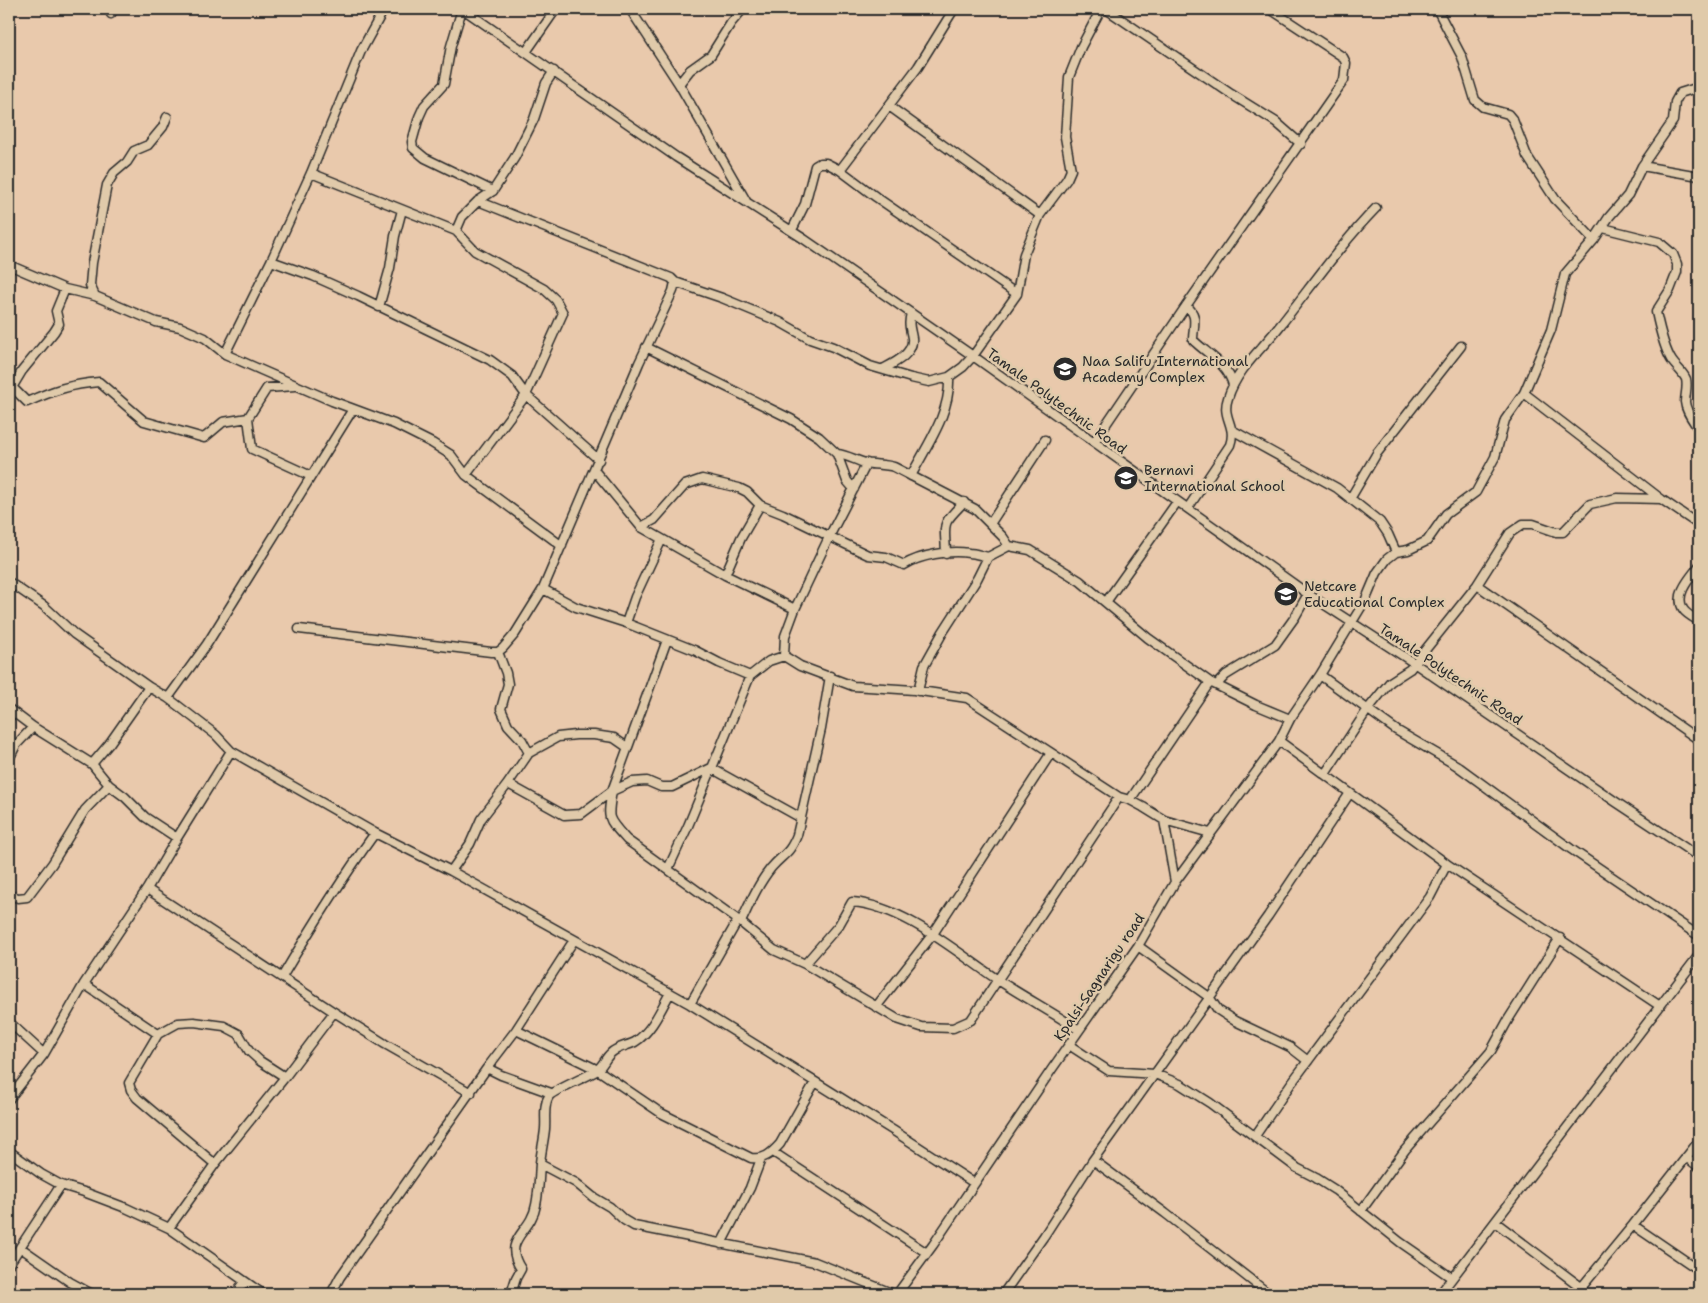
<svg xmlns="http://www.w3.org/2000/svg" width="1708" height="1303" font-family="'Shantell Sans',sans-serif">
<rect width="100%" height="100%" fill="#e9c9ac"/>
<filter id="ink" filterUnits="userSpaceOnUse"><feTurbulence type="fractalNoise" baseFrequency=".02" numOctaves="2"/><feDisplacementMap in="SourceGraphic" scale="10" xChannelSelector="R" yChannelSelector="G"/><feConvolveMatrix kernelMatrix="1 2 1 2 8 2 1 2 1" color-interpolation-filters="sRGB"/></filter>
<g filter="url(#ink)">
<g fill="none" stroke-linecap="round" stroke-linejoin="round">
<defs>
<path id="street" d="M462,9L451,46L444,84L424,106L419,117L412,142L413,148L425,158L493,191
M463,9L676,157L804,239L973,356L1308,594L1414,663L1616,802L1699,857
M630,9L679,84L746,201
M1106,9L1231,94L1276,122L1301,144
M1437,9L1462,57L1475,100L1483,107L1508,114L1513,120L1527,156L1555,199L1594,240
M111,14L114,9
M526,52L556,9
M679,84L690,70L711,55L731,23L743,9
M889,106L1040,215
M1642,166L1699,176
M840,170L918,67L954,9
M311,173L456,231L475,251L544,289L556,300L563,313L526,395L466,475
M1603,228L1659,242L1673,254L1677,264V272L1670,290L1656,312C1659,326 1664,349 1672,361C1676,367 1683,372 1686,379C1688,387 1685,395 1685,402C1686,413 1694,421 1699,430
M792,230L805,204L815,166L820,163H826L840,170L876,197L1017,294
M456,231L462,217L478,201L493,191L515,157L534,119L546,83L554,71
M271,261L313,276L358,296L490,360L512,376L526,395L599,460
M9,265L65,289L95,296L156,322L180,327L205,338L225,354L261,370L332,401L394,424L432,443L451,455L466,475L562,546
M675,282L722,298L780,322L810,339L833,347L870,366L911,378L929,382L949,377L963,367L973,356L1017,294L1024,254L1040,215L1067,179L1071,170L1065,137L1069,77L1081,47L1101,9
M95,296L90,285L92,263L107,185L114,173L127,162L134,151L148,145L163,127L167,117
M1186,306C1199,315 1193,326 1193,340C1207,354 1228,364 1233,385
M379,307L390,268L395,236L402,210
M646,347L791,419L819,437L837,454L847,481L854,489
M225,354L271,261L311,173L361,51L384,9
M883,369C894,363 914,354 912,338C910,327 908,325 911,313
M13,388L27,402C52,391 71,384 99,382L144,421L204,438L223,422L248,418L267,388L295,386
M10,391L22,371L54,332L59,324L56,311L65,289
M1524,393L1661,499L1699,525
M248,418L252,449L311,476
M1232,430L1337,488L1380,522L1388,534L1396,552
M1094,442L1186,306L1344,80L1346,63L1343,57L1270,9
M837,454C847,455 855,460 865,463C875,465 885,464 894,467L975,509L1003,537L1009,546
M594,470L641,527L662,539L635,597L626,623
M911,476C927,445 951,413 949,377
M1350,499L1377,453L1461,346
M1188,508L1230,445C1237,425 1221,418 1228,398C1237,369 1261,350 1279,327C1311,287 1340,245 1376,208
M990,524L1045,440
M641,527L654,520L685,485L702,479L739,488L747,492L760,505L783,514L868,555L886,557L904,565C920,555 949,550 969,553C975,553 982,556 988,557
M662,539L725,575L795,609
M946,554C945,522 940,526 964,502
M1699,566C1691,577 1674,594 1683,609C1686,614 1694,618 1699,621
M725,575L741,538L760,505
M9,582L44,606L74,634L149,687L168,698L216,735L231,751L375,833L451,871L690,1004L894,1131L974,1183
M1477,585L1699,740
M543,589L576,607L626,623L694,650L719,663L750,676
M1106,602L1177,502
M299,629L491,652H498L503,648L515,634L543,589L639,363L673,291L675,282L671,278L478,201
M667,640L612,791C607,820 607,818 627,840L738,920L774,950L805,964L897,1019L921,1027L953,1028L971,1020L1119,797
M498,652L506,673L508,684L501,709L508,725L522,740L529,753
M784,656L800,666L853,686L914,690L967,698L1119,797L1130,800L1143,807L1164,820L1210,833
M1320,675L1396,730L1456,765L1571,849L1699,936
M1218,686L1220,681L1226,675L1275,645L1295,617L1308,594
M918,691L924,666L943,632L977,579L988,557L1009,546L1030,550L1080,581L1148,638L1210,682L1256,705L1290,719
M168,698L207,644L353,409
M9,709L33,727L92,764L109,785L125,797L145,817L177,838
M1279,741L1447,864L1660,1006
M9,759L16,745L33,727
M92,764L109,744L149,687
M1325,774L1368,709L1390,682L1410,669L1477,585L1510,533L1523,524H1533L1556,532H1563L1590,504L1617,498L1661,499
M507,785L529,753L558,737L576,735H594L614,738L627,747
M1130,800L1210,682
M1164,820L1175,882
M668,869L688,826L750,676L769,661L784,656L785,636L795,609L829,537L867,463
M451,871L470,844L481,819L507,785H510L564,815L581,814L612,791L632,782L647,781L661,787H672L711,768L801,818
M147,889L334,1012L385,1044L471,1093
M9,895L18,898L27,897L52,864L85,810L109,785
M741,922C750,903 758,884 771,868C784,853 789,855 797,835L821,729L830,676
M1138,946L1209,997L1218,1010L1235,1021L1290,1047L1308,1061
M805,964L839,925L852,902C903,906 954,950 995,978C1022,996 1052,1012 1079,1030
M282,977C311,928 341,880 375,833
M84,984L158,1034
M690,1004L738,920
M876,1007L933,934L1051,753
M9,1022L44,1054
M516,1030L598,1070L661,1113L751,1158C764,1160 771,1154 780,1144L815,1082
M1069,1045L1109,1071L1155,1074L1180,1084L1210,1103L1297,1168L1316,1178L1335,1190L1400,1242L1452,1278
M487,1068L501,1075L551,1093
M9,1099L44,1054L84,984L147,889L177,838L231,751
M1255,1136L1290,1085L1430,897L1447,864
M9,1151L41,1174L61,1185L84,1192L126,1208L169,1228L263,1294
M773,1152L927,1253
M1686,1157L1699,1167
M1093,1160L1165,1213L1269,1294
M215,1164L137,1098L131,1090L129,1083L158,1034L178,1023L194,1022L224,1026L239,1034L249,1051L260,1061L285,1077
M540,1164L576,1183L593,1197L610,1207L624,1220L634,1226L815,1262L894,1294
M1361,1211L1405,1150L1491,1051L1508,1020L1560,938
M1495,1222L1581,1287
M1633,1225L1699,1270
M169,1228L215,1164L285,1077L334,1012
M721,1244L750,1188L761,1159
M21,1248L70,1282L92,1294
M9,1264L61,1185
M235,1294L244,1282
M331,1294L340,1277L487,1068L516,1030L574,940
M511,1294L516,1278L521,1269C501,1238 531,1234 536,1205C539,1191 539,1177 540,1163C541,1152 544,1140 545,1129C546,1118 543,1105 549,1096C553,1091 588,1076 596,1071C603,1066 605,1058 611,1053C617,1047 627,1046 635,1042C652,1031 661,1009 670,993
M897,1294L933,1245L1052,1069L1138,946L1175,882L1279,741L1290,719L1320,675L1366,599L1377,573L1387,559L1396,552L1408,550L1427,541L1446,514L1476,492L1495,457L1505,420L1524,393L1551,330L1565,274L1594,240L1609,217L1628,195L1642,166L1673,121L1675,102L1680,93L1699,87
M1003,1294L1044,1236L1093,1160L1268,916L1350,793
M1440,1294L1699,955
M1576,1294L1633,1225L1699,1141"/>
</defs>
<use href="#street" stroke="#2b2b2b" stroke-width="11"/>
<use href="#street" stroke="#e0caaa" stroke-width="8"/>
</g>
</g>
<defs>
<symbol id="school-disc" viewBox="-11 -11 22 22"><circle r="9.5" fill="#2b2b2b" stroke="#e0caaa"/><path d="M0-5L7-2L0 1L-7-2ZM-4 1L0 2.5L4 1V4Q0 6-4 4Z" fill="#fff"/></symbol>
</defs>
<g fill-rule="evenodd">
<use href="#school-disc" x="1051" y="355" width="28" height="28"/>
<use href="#school-disc" x="1112" y="464" width="28" height="28"/>
<use href="#school-disc" x="1272" y="580" width="28" height="28"/>
</g>
<g text-anchor="middle" dominant-baseline="central" stroke-width="5" stroke-linejoin="round" paint-order="stroke">
<g font-size="14" fill="#2b2b2b" stroke="#e0caaa" text-anchor="start">
<text x="1082" y="361">Naa Salifu International<tspan x="1082" dy="16">Academy Complex</tspan></text>
<text x="1144" y="470">Bernavi<tspan x="1144" dy="16">International School</tspan></text>
<text x="1304" y="586">Netcare<tspan x="1304" dy="16">Educational Complex</tspan></text>
</g>
<g font-size="14" fill="#2b2b2b" stroke="#e0caaa">
<text transform="translate(1057 401) rotate(36)">Tamale Polytechnic Road</text>
<text transform="translate(1451 674) rotate(34)">Tamale Polytechnic Road</text>
<text transform="translate(1099 977) rotate(-56)">Kpalsi-Sagnarigu road</text>
</g>
</g>
<rect width="1708" height="1303" fill="none" stroke="#e0caaa" stroke-width="30"/>
<rect x="15" y="15" width="1678" height="1273" fill="none" stroke="#2b2b2b" stroke-width="2" filter="url(#ink)"/>
</svg>
